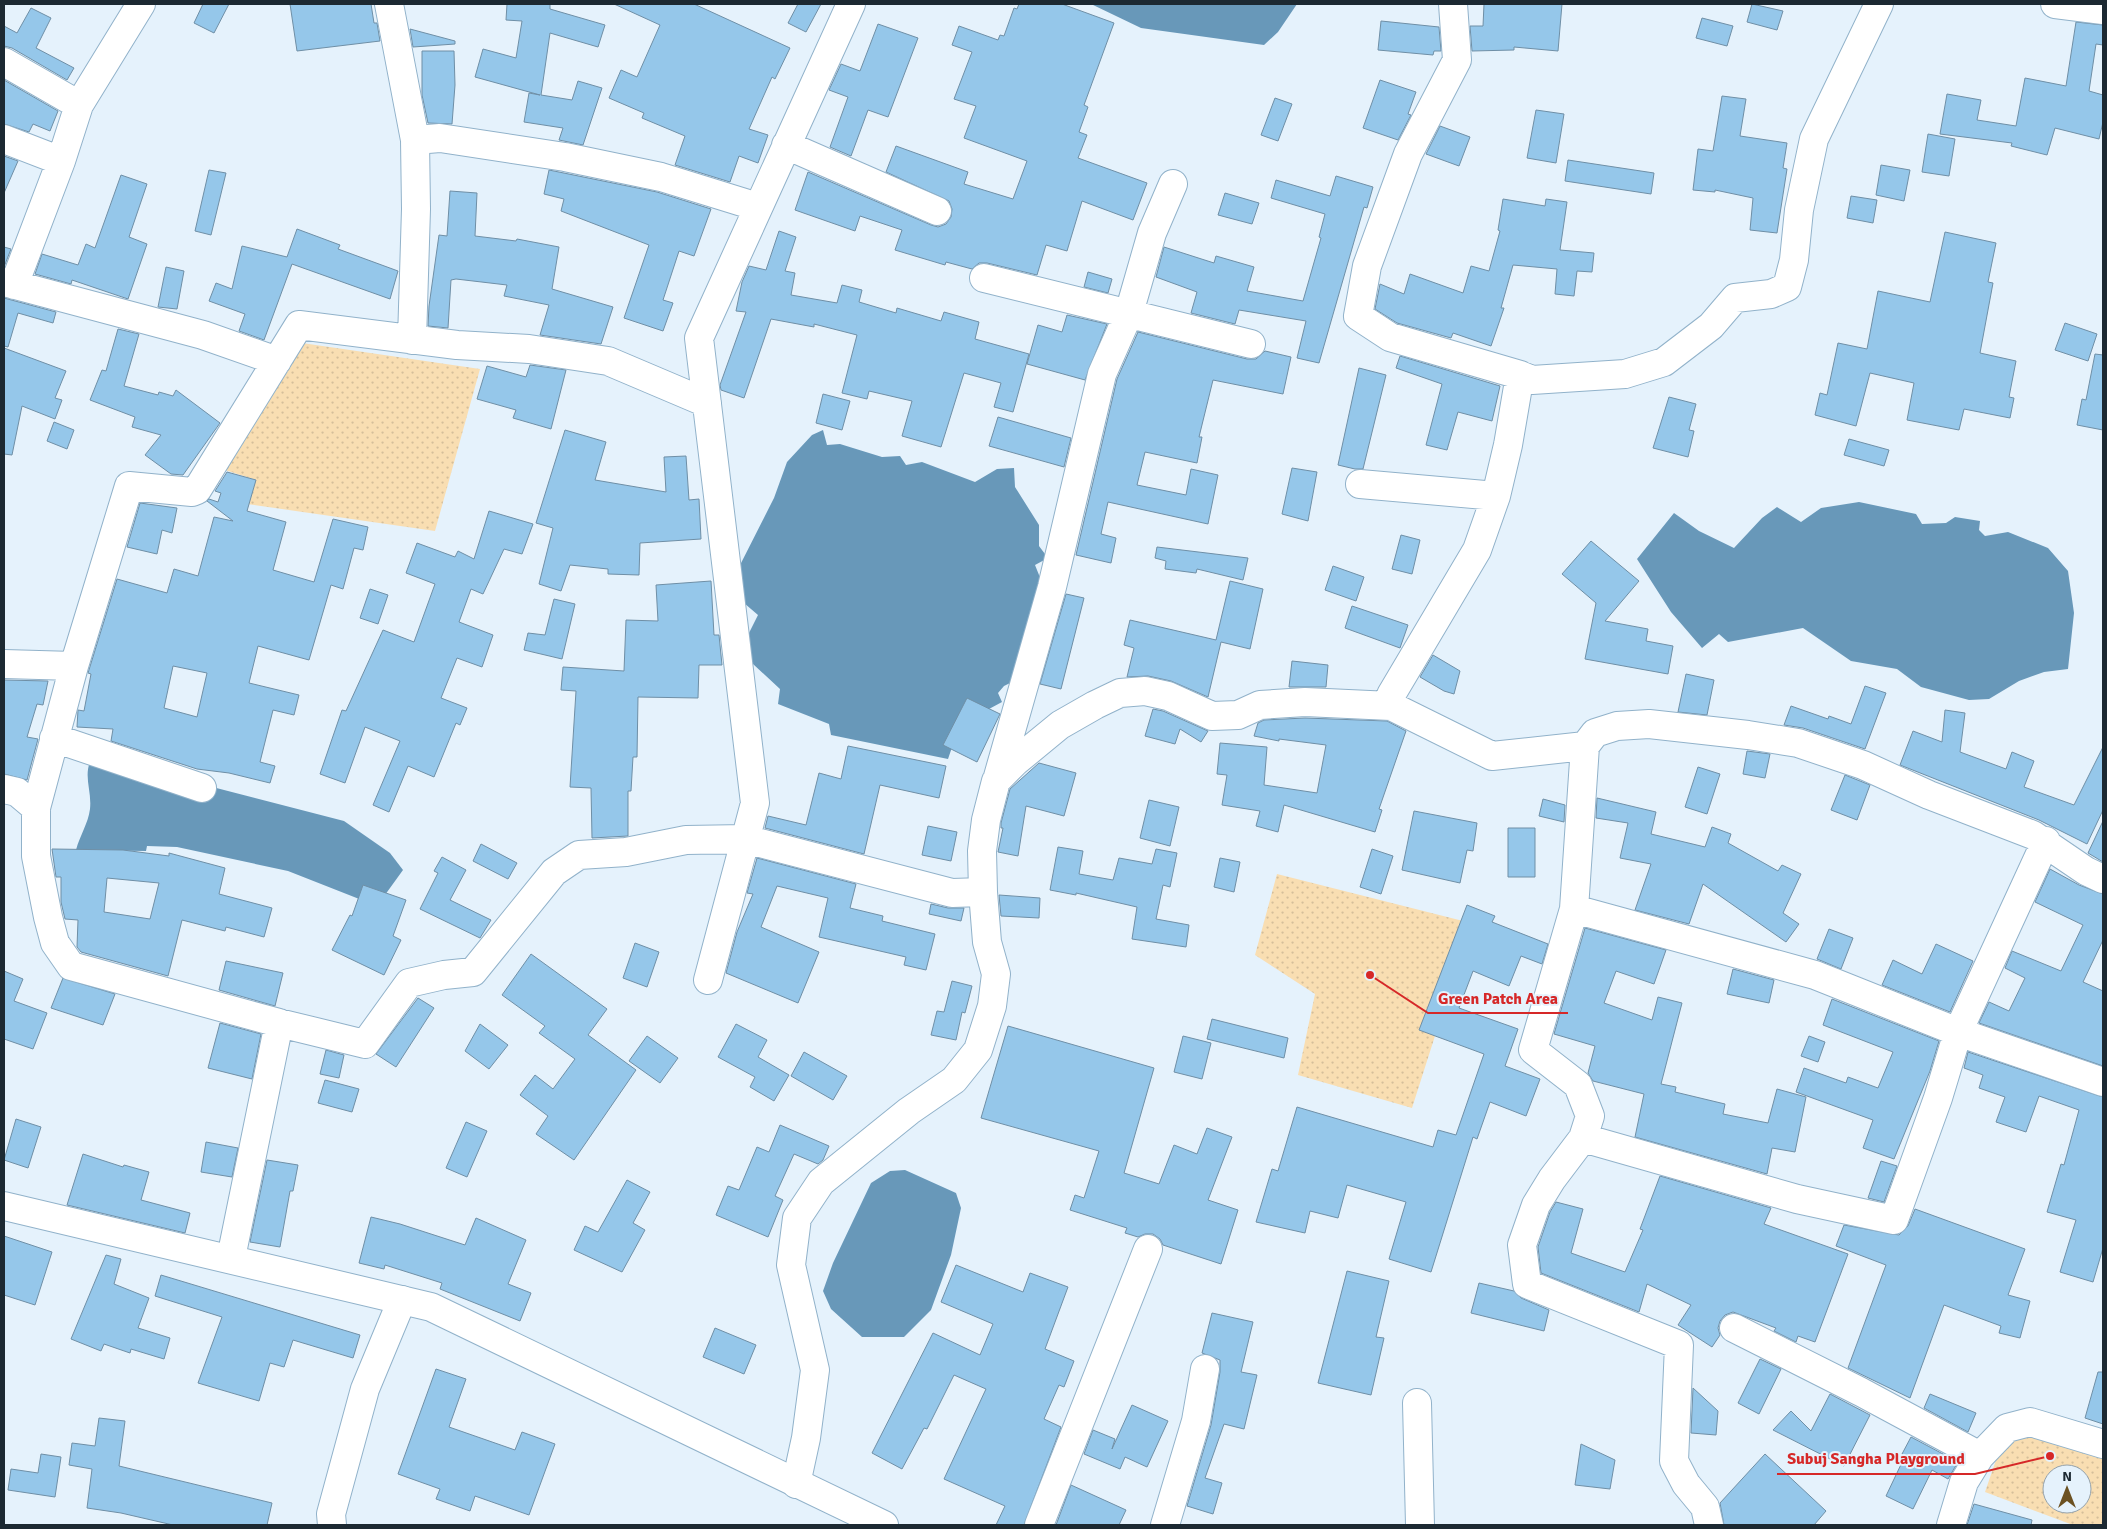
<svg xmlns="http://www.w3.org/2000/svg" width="2107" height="1529" font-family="Signika,sans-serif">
<defs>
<pattern id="park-dots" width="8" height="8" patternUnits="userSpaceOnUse" patternTransform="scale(1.25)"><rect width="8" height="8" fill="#f9deb2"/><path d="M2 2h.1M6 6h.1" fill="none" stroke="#d5be9a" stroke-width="1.8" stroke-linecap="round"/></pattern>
</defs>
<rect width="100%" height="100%" fill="#e5f2fc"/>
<path fill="url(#park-dots)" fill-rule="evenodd" d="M302,343L480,369L435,531L247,504L256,480L222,469Z
M1277,874L1471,923L1412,1108L1298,1075L1315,994L1255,955Z
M2008,1425L2103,1438V1525H2073L1985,1492ZM2052,1474H2082V1504H2052Z"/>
<path fill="#6898b9" d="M1091,4H1297L1278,32L1264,45L1141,28Z
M823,430L827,445L840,444L882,457L900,456L906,465L922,462L975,482L997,469L1014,468L1015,487L1039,525V546L1048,558L1035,565L1043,585L1016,680L1004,686L998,693L1002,702L989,709L966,706L948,759L831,735L829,724L778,704L780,689L753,664L747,637L758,615L744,603L736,573L774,498L787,462L812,435Z
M1859,502L1916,514L1922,524L1946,523L1955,517L1980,521L1979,530L1985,536L2008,532L2048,548L2068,571L2074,613L2068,669L2044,672L2019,681L1989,699L1969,700L1921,687L1897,669L1851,661L1803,628L1728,642L1719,634L1702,648L1671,612L1637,559L1674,513L1699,531L1734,548L1762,518L1777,507L1801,522L1821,508Z
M91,759L197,783L344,821L390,853L403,870L377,906L288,871L177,847L147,846L146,851L76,850C80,835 88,824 90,809C92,790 83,777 91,759Z
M905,1170L956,1193L961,1208L951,1255L931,1310L904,1337H862L831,1309L823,1291L833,1263L871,1183L890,1171Z"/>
<path fill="#95c7ea" stroke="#6f8fa6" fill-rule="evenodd" d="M203,4H229L214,33L194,23Z
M290,4H371L374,23H377L380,41L297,51Z
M507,4H550V9L605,25L598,47L550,33L541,95L572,100L578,81L602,88L583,145L559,140L563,128L524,122L529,93L540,95L475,77L483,49L516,58L522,21L506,20Z
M614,4H694L790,48L775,79L772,77L749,129L768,135L758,163L739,156L730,182L675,165L685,136L642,118L644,113L609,98L621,70L637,77L660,25Z
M798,4H821L806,32L788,23Z
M1019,4H1062L1114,23L1084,105L1088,107L1079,132L1087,135L1078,158L1147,183L1133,220L1082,201L1067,251L1046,245L1037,275L987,263H979L972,269L946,262L945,265L895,250L902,230L860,216L855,231L795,210L808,172L931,225L938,227L946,224L951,217L952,209L949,201L886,172L896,146L968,172L964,184L1013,199L1027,161L964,138L976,106L954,99L972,52L952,45L959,26L998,40L1000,35L1004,36L1014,8L1017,9Z
M1484,4H1562L1558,51L1514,47V50L1472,51L1470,26H1483Z
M1752,4L1783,11L1777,30L1747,22Z
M31,8L51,18L36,48L74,68L67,80L12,48L4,46V26L17,33Z
M1702,18L1733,26L1727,46L1696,38Z
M1381,21L1439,27L1441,51H1434L1433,55L1378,50Z
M2076,22L2103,25V45L2096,44L2089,91L2103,95V122L2099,139L2055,128L2047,155L2011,146L2012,143L1940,134L1947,94L1981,100L1977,120L2016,126L2025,78L2066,86Z
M878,24L918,38L888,117L868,110L851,156L830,147L848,97L829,90L841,64L860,71Z
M410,29L455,41V44L413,47Z
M422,51H454L455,85L452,124L428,123L422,95Z
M4,80L58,111L50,131L33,124L29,132L4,124Z
M1380,80L1416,92L1408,114L1411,115L1398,140L1363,128Z
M1722,96L1746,99L1740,136L1787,143L1783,168L1787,169L1777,233L1750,230L1753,198L1715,190V192L1693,190L1698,149L1713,151Z
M1275,98L1292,104L1278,141L1261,135Z
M1536,110L1564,114L1556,163L1527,158Z
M1440,126L1470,137L1459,166L1426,154Z
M1928,134L1955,139L1949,176L1922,172Z
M4,156L18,161L4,193Z
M1568,160L1654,173L1651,194L1565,181Z
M1881,165L1910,170L1904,201L1876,195Z
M209,170L226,173L211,235L195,231Z
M549,170L657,192L711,209L694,256L679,251L663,300L673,303L663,331L624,318L649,245L561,211L564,199L544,194Z
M121,175L147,184L129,237L147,244L128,299L72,280L71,284L35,274L42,254L78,265L86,244L95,248Z
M1336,176L1373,187L1367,208L1364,207L1319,363L1297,358L1306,321L1239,310L1235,324L1191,313L1197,292L1156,277L1164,247L1214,263L1216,256L1254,267L1247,291L1303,301L1321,238L1319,237L1325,214L1271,198L1276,180L1330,196Z
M450,191L477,193L475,236L516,241L517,239L559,247L552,289L613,307L601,344L540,335L549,305L504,296L507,285L456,279L451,280L448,328L428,326L429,306L439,235L447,236Z
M1225,193L1259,203L1252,224L1218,215Z
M1851,196L1877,200L1873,223L1847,218Z
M1503,199L1545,206L1546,199L1567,202L1560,250L1594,253L1592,272L1577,271L1574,296L1555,294L1557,269L1513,265L1501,308H1504L1491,346L1453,333L1451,338L1397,323L1375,309L1380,284L1404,294L1410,274L1463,293L1471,266L1489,271L1500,231L1498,230Z
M297,229L340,245L338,249L398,271L390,299L292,264L264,340L239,331L245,314L209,301L216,283L232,289L242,246L287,257Z
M779,231L796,237L785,271L795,273L791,295L837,303L842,285L862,290L859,302L896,313L897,308L941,321L944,312L979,322L975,339L1029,354L1013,412L994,407L1001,383L964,373L941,447L902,436L912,401L869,391L867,399L842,393L857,335L814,324V327L771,319L744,398L721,390L720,385L746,312L736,311L742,282L749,266L766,270Z
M1945,232L1996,243L1988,282L1993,283L1980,353L2016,361L2009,397L2014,398L2010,418L1964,409L1959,430L1907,420L1914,383L1870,373L1856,426L1815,415L1820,393L1827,395L1838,343L1867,349L1878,291L1930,302Z
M4,247L11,249L4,267Z
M166,267L184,271L177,309L158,307Z
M1088,272L1112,279L1108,293L1084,287Z
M4,298L56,312L53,323L18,313L8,347L4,346Z
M1067,315L1107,324L1085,380L1027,364L1038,325L1062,332Z
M2065,323L2097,334L2088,361L2055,350Z
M118,329L139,334L124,386L158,395L159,392L173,396L176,390L220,423L183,475L171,474L145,455L161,435L132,427L135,417L90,400L102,370L106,371Z
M1138,332L1247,359H1256L1265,351L1291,357L1283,394L1213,380L1199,437H1202L1197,463L1145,452L1137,485L1186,495L1191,469L1218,475L1208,524L1108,502L1101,534L1116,538L1111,563L1076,555L1117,379Z
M4,348L66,371L55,398L62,400L55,419L22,406L12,455L4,454Z
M2095,354L2103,355V430L2077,425L2082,399L2086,400Z
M1400,356L1500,386L1492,421L1458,412L1447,450L1426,445L1442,384L1396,368Z
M530,365L566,370L551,429L513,418L516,410L477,399L487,366L526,377Z
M1359,368L1386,375L1363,469H1355L1338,465Z
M823,394L850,401L842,430L816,423Z
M1669,397L1696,404L1689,430L1694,431L1688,457L1653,448Z
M998,417L1071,438L1064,467L989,446Z
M54,422L74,430L67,449L47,441Z
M565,430L606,442L595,480L666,492L664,457L686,456L689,500L699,499L701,539L640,543L639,575L608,574V569L570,565L561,591L539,584L553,528L536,523Z
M1849,439L1889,450L1884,466L1844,455Z
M1292,468L1317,472L1308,521L1282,514Z
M227,472L256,480L247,511L286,522L273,570L314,582L333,519L368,527L363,550L354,548L343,589L331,585L309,660L258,646L249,683L299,695L294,715L273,710L260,762L275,766L270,783L229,773L197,769L111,741L113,729L77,727L78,710L84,711L91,674L88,673L117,579L167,593L174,569L198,576L214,517L233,521L207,501L209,499L218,502L221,493L215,491ZM173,666L207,673L197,717L164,708Z
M140,503L177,508L172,533L162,530L157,554L127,547Z
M489,511L533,524L522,554L504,549L483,594L471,589L459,622L493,635L482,667L457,658L441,698L467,708L460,725L456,723L434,777L408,766L389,812L373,805L400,741L365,727L345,783L320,774L342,710L346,711L383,630L414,642L435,584L406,573L417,543L455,557L458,551L474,559Z
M1401,535L1420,540L1412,574L1392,569Z
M1591,541L1639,581L1605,621L1648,629L1646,641L1673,646L1668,674L1585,659L1596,603L1562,574Z
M1157,547L1248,558L1243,580L1197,569L1196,573L1165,569L1166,561L1155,558Z
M1333,566L1364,577L1356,601L1325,590Z
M711,581L714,635H719L722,665H699L698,698L638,697L637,757H633L631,791H628V836L592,838L591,788L570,787L576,691L561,690L563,667L624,671L626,620L658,621L656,585Z
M1230,581L1263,589L1250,649L1221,642L1208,697L1171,681L1148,676L1127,677L1134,648L1124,645L1130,620L1216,640Z
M370,589L388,595L378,624L360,618Z
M1066,594L1084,598L1061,689L1040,684Z
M554,599L575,604L562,659L524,650L528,633L545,635Z
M1352,606L1408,625L1400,648L1345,628Z
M1433,655L1460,671L1454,694L1444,691L1420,677Z
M1292,661L1328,665L1326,687H1289Z
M1686,674L1714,680L1707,715L1678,712Z
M4,680L48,681L43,705L37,704L27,737L38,739L27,780L4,774Z
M1865,686L1886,693L1865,749L1803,728L1784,725L1791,706L1828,719L1829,716L1851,724Z
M967,698L1000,714L977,762L943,745Z
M1153,709L1163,711L1208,731L1201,742L1180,729L1175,744L1145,736Z
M1945,710L1965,713L1960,752L2006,769L2012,752L2034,761L2024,787L2074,805L2103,747V810L2087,844L2039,820L1900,765L1913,731L1942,742Z
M1305,718L1387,721L1406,731L1379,809L1382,810L1375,832L1284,805L1278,832L1256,826L1260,811L1222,805L1227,775L1217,774L1220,743L1267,747L1264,785L1317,793L1326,745L1279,739V741L1254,736L1258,723L1264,720Z
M848,746L946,766L939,798L880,785L864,854L765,828L768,816L806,825L819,773L841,779Z
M1747,751L1770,754L1765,778L1743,774Z
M1039,763L1076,773L1064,816L1026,806L1018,856L998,852L1003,828H1001V823L1010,789Z
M1698,767L1720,774L1707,814L1685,807Z
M1845,775L1870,785L1857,820L1831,810Z
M1597,798L1656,812L1651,834L1705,847L1712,827L1731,834L1728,843L1778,871L1782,865L1801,874L1783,913L1799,924L1786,942L1703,884L1689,924L1635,910L1651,864L1620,858L1628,823L1596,818Z
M1543,799L1565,805L1564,822L1539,816Z
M1149,800L1179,807L1170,846L1140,838Z
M1414,811L1477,823L1473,851L1467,850L1460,883L1402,870Z
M2103,821V862L2088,853Z
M928,826L957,832L951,861L922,855Z
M1508,828H1535V877H1508Z
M481,844L517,863L508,879L473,861Z
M1058,847L1083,851L1079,874L1113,880L1119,858L1152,864L1156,849L1177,853L1170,887L1163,885L1156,919L1189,925L1186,947L1132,939L1137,907L1076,893V895L1050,890Z
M52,849L123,850L169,856V853L225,868L219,894L272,908L264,937L226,927L225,931L182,920L168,976L81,952L77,947L78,920L65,919L61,902V877H56ZM107,878L159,883L150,919L104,912Z
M1372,849L1393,856L1381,894L1360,887Z
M442,857L466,870L450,900L491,920L480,938L420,909L438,873L434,871Z
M757,858L856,884L850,908L883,916L882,921L935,934L926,970L904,965L906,957L819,937L828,898L777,886L761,927L819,952L798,1003L726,973L737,932L753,894L747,893Z
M1220,858L1240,862L1234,892L1214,887Z
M2050,869L2079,885L2103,894V940L2083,982L2103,991V1066L1979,1023L1989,1002L2009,1011L2025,978L2005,968L2012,951L2061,971L2083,925L2035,902Z
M363,885L406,900L393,936L401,940L384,975L332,950L350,915L352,916Z
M999,895L1040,898L1039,918L1001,916Z
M931,904L948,908H964L961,921L929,914Z
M1467,905L1495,916L1492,922L1548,944L1542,964L1521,956L1509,986L1473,971L1459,1008L1518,1029L1505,1066L1540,1079L1526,1116L1490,1102L1477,1139L1473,1137L1431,1272L1389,1259L1406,1202L1347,1185L1338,1218L1310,1211L1305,1233L1256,1222L1272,1169L1278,1171L1297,1107L1433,1147L1438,1130L1456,1135L1484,1054L1419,1030Z
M1585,928L1666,950L1654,984L1616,971L1604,1003L1652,1020L1658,997L1682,1003L1661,1084L1676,1087L1675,1092L1725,1104L1723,1114L1768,1123L1777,1089L1806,1097L1795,1152L1772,1148L1767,1174L1635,1137L1644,1094L1593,1081L1588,1073L1595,1046L1554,1034Z
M1829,929L1853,938L1841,969L1817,959Z
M635,943L659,952L647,987L623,978Z
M1936,944L1973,961L1950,1012L1882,985L1893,960L1922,974Z
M531,954L607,1009L588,1035L636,1070L574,1160L536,1134L548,1116L520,1095L535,1075L553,1089L575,1059L539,1033L545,1026L502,995Z
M226,961L283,973L275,1006L219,990Z
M1733,969L1774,980L1769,1003L1727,994Z
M4,971L23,979L14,1001L47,1013L33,1049L4,1039Z
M63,978L115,994L103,1025L51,1008Z
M952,981L972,986L965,1013L962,1012L956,1040L931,1035L937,1011L944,1012Z
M418,998L434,1008L396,1067L376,1054Z
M1832,999L1939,1041L1930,1071L1894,1159L1863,1148L1873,1120L1796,1092L1804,1068L1846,1083L1848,1077L1878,1088L1893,1052L1823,1025Z
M1212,1019L1288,1038L1284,1058L1207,1039Z
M220,1023L261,1034L252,1079L208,1068Z
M480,1024L508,1045L489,1069L465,1051Z
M736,1024L767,1040L758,1057L789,1075L774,1101L750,1087L755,1077L718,1057Z
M1008,1026L1154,1068L1124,1173L1159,1184L1174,1145L1197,1154L1207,1128L1232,1137L1208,1200L1238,1210L1221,1264L1163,1245L1160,1239L1153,1234H1145L1138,1237L1125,1233L1127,1228L1070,1210L1075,1195L1084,1198L1099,1151L981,1118Z
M647,1036L678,1058L660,1083L629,1061Z
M1183,1036L1211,1043L1202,1079L1174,1072Z
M1809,1036L1825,1042L1818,1062L1801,1056Z
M326,1050L344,1055L339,1078L320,1074Z
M804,1052L847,1076L833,1100L791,1076Z
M1968,1052L2103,1097V1248L2093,1282L2060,1272L2076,1220L2047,1212L2061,1164L2064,1165L2079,1110L2039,1096L2026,1132L1996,1122L2005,1097L1979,1088L1983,1075L1964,1068Z
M325,1080L359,1089L352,1112L318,1103Z
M16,1119L41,1127L28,1168L4,1160Z
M466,1122L487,1131L467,1177L446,1168Z
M780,1125L829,1146L823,1160L818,1164L794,1154L775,1196L783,1200L768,1237L716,1215L728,1186L739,1190L757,1147L769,1152Z
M206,1142L238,1148L232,1177L201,1172Z
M83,1154L123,1167L124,1165L149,1172L141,1200L190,1213L185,1233L67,1205Z
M267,1160L298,1165L293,1191H290L280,1247L250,1242Z
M1881,1161L1897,1166L1884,1202L1868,1198Z
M1660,1176L1771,1208L1764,1224L1848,1254L1815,1342L1798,1336L1796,1342L1774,1331L1776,1328L1733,1312L1725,1315L1720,1321L1718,1328L1720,1335L1712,1347L1678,1325L1691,1305L1647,1284L1639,1312L1541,1273L1538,1247L1550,1212L1556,1202L1583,1209L1571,1253L1625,1272L1643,1230L1640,1229Z
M627,1180L650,1192L633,1223L645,1230L622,1272L574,1250L585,1226L598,1232Z
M1915,1209L2025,1249L2008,1295L2030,1301L2020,1338L1999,1333L2001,1326L1944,1305L1910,1398L1848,1368L1886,1265L1836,1246L1844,1225L1899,1235L1908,1226Z
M371,1217L400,1224L465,1245L476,1218L526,1240L508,1284L531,1293L520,1321L440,1289L442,1283L385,1265L384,1269L359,1263Z
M4,1236L52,1252L35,1305L4,1295Z
M106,1255L121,1259L114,1284L149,1298L138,1328L170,1338L164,1359L131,1349L130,1353L104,1344L101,1351L71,1339Z
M956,1265L1023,1292L1030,1273L1068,1287L1045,1349L1074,1361L1064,1387L1059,1385L1044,1419L1061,1427L1024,1525H996L1005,1506L944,1479L986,1389L954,1375L927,1429L924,1428L902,1469L872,1453L933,1333L980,1355L993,1324L941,1302Z
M1347,1271L1389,1281L1376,1337L1384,1338L1371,1395L1318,1383Z
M161,1275L360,1335L353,1358L293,1340L284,1367L270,1363L259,1401L198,1383L222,1317L155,1296Z
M1479,1283L1514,1291L1521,1298L1549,1310L1544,1331L1471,1313Z
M1212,1313L1253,1322L1241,1372L1257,1375L1244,1429L1224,1424L1205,1478L1222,1483L1213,1514L1187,1506L1211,1425L1220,1372V1360L1202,1353Z
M715,1328L756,1345L744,1374L703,1357Z
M1760,1359L1781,1369L1759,1414L1738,1403Z
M436,1369L466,1379L449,1427L515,1450L522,1432L555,1444L529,1515L475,1496L470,1511L436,1499L440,1489L398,1474Z
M2098,1372H2103V1424L2085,1418Z
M1693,1388L1718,1411L1716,1435L1691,1433Z
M1830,1394L1870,1415L1844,1466L1773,1430L1791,1411L1811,1431Z
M1930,1394L1976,1413L1968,1432L1924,1408Z
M1132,1405L1168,1421L1147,1467L1125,1457L1120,1469L1084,1454L1093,1430L1115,1439L1112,1449Z
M99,1418L125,1421L119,1466L272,1503L267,1525H173L121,1513L87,1508L92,1469L69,1465L72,1443L95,1446Z
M1911,1437L1958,1462L1948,1479L1932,1470L1913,1509L1886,1496L1905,1456L1902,1454Z
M1581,1444L1615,1460L1610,1489L1575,1485Z
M41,1454L61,1457L55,1497L8,1490L11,1469L38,1473Z
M1765,1454L1826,1511L1814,1525H1724L1720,1503Z
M1071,1485L1126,1510L1119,1525H1056Z
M1974,1504L2032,1520L2031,1525H1967Z"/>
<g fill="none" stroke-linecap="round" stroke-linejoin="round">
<defs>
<path id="minor" d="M389,4L415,140L416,209L412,340
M1453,4L1457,60L1408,154L1367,266L1358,316L1390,337L1520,375
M2055,4L2103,10
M4,62L79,105
M4,139L61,161
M415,140L440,138L565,157L661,177L758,207
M786,145L937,211
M984,278L1251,344
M4,282L203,335L277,361
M14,285L61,161L79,105L141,4
M1360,484L1496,496
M4,664L74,666L129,486L192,492L197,490L299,325L457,345L529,349L608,361L707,403
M1391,706L1492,756L1585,746
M54,738L202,788
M997,780L1052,587L1102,374L1129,313L1152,233L1173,184
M4,789L17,792L36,808V856L48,917L55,943L71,966L279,1023L365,1044L409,983L444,975L473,972L554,872L579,855L626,852L686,840L745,839L952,893L983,892
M36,808L74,666
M1574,909L1815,975L1958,1032L2103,1082
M708,980L755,803L699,338L851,4
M1583,1138L1797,1199L1894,1220L1938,1098L1958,1032L2046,841
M231,1258L279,1023
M1734,1328L1861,1392L1980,1456
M1417,1403L1420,1525
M796,1484L806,1438L815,1370L791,1265L797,1218L821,1182L909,1111L954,1080L978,1050L992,1006L996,974L987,942L983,892L982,851L986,820L996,781L1015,762L1060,725L1095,705L1120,693L1145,691L1168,696L1212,716L1238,715L1260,705L1305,702L1391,706V695L1477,550L1496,496L1508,445L1520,375L1532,380L1625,374L1664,362L1711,326L1735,298L1771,294L1787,287L1794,260L1799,210L1814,139L1879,4
M332,1525L331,1514L365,1389L402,1300
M1039,1525L1148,1249
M1165,1525L1196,1421L1205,1369
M1709,1525L1705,1507L1686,1484L1674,1461L1679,1345L1527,1284L1522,1245L1536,1205L1552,1179L1583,1138L1590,1116L1578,1085L1533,1050L1574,909L1585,746L1595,733L1617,726L1649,724L1748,735L1798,743L1863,765L1929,795L2033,835L2086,871L2103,879
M1951,1525L1964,1482L1980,1456L2007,1428L2030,1422L2103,1444"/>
<path id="major" d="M4,1206L431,1307L884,1525"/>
</defs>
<use href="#minor" stroke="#91b2ca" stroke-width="30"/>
<use href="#major" stroke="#91b2ca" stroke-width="30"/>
<use href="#minor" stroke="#fff" stroke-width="28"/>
<use href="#major" stroke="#fff" stroke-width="28"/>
</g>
<path fill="none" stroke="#d62828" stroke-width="2" d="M1370 975L1428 1013H1568M2050 1456L1975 1474H1777"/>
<g fill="#d62828" stroke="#e5f2fc" stroke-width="2">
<circle cx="1370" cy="975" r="5"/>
<circle cx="2050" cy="1456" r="5"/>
</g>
<g font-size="16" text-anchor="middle" font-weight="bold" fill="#d62828" stroke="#e5f2fc" stroke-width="4" stroke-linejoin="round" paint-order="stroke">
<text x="1498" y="1004">Green Patch Area</text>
<text x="1876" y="1464">Subuj Sangha Playground</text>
</g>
<rect width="2107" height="1529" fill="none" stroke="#1c2932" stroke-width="10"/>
<g transform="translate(2067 1489)"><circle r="24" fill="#e5f2fc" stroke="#95a2ab"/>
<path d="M0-4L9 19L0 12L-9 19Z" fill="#6b5122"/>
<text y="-8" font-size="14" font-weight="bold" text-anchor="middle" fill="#1c2932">N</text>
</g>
</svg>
